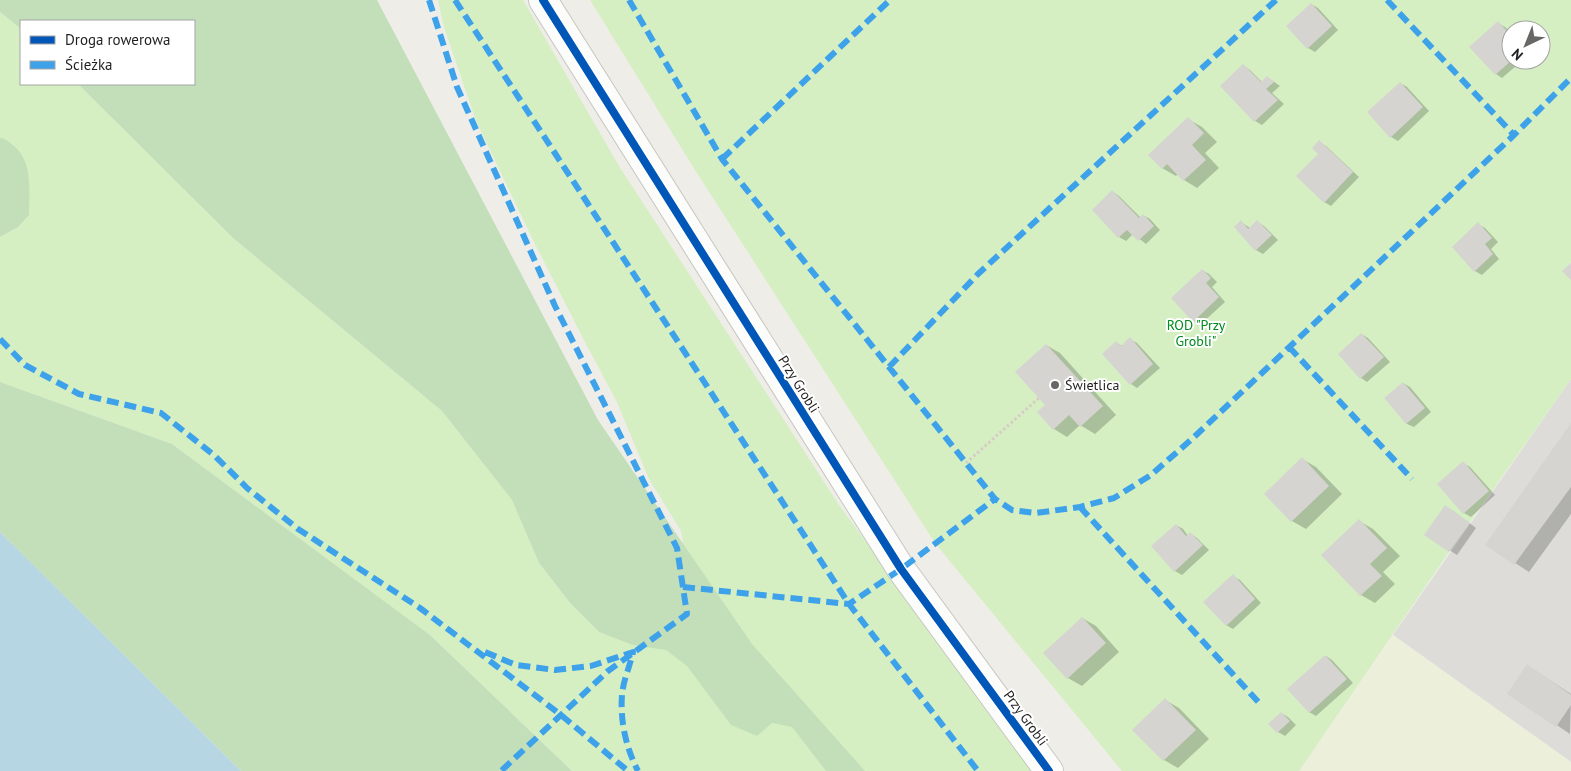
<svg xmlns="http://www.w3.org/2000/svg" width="1571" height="771" font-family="'PT Sans',sans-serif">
<rect width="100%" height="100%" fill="#eeede7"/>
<path fill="#dddcd9" d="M1571,379V762L1393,635Z"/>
<path fill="#ecefd9" d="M1393,635L1571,762V771H1299Z"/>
<path fill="#d5efc3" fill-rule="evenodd" d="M438,0H523L619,166L839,505L1035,771H572L430,635L172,444L0,382V237L18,227L3,138H0V12L21,29V84H78L233,238L442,411L512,500L539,563L571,604L599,632L689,578L681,531L649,479L616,400L586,344L532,238L476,121L444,27Z
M590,0H1571V379L1449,552L1299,771H1122L935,543L695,170ZM1511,30H1541V60H1511Z"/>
<path fill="#c3dfba" d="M0,0H377L598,420L752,644L865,771H826L792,727L772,723L757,736L731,725L687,666L666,650L633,645L599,632L571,604L539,563L512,500L442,411L233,238L78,84H194V21H21V29L0,12Z
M0,138C4,138 7,140 10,143C34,159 29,190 29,215L18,227L0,237Z
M0,382L172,444L430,635L572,771H241L0,532Z"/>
<path fill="#b7d6e4" d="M0,532L241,771H0Z"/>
<path fill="#0003" d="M1311,4L1318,8L1338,30L1315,52L1308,48Z
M1498,23L1505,27L1511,33V60H1523L1502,78L1496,74Z
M1244,66L1250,70L1262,82L1267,77L1280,86L1272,93L1284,104L1262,125L1255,121Z
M1400,83L1407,87L1429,111L1398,141L1391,137Z
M1188,119L1202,127L1217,142L1205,153L1219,168L1197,188L1184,180L1178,174L1176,176L1162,168Z
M1319,142L1326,146L1359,177L1331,206L1324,202Z
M1113,192L1119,196L1141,218L1143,215L1150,219L1160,230L1146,244L1133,234L1126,241L1119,237Z
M1241,222L1250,228L1257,222L1264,226L1278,240L1263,254L1256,250L1242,235Z
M1478,224L1485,228L1498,242L1491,249L1499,259L1482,275L1475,271Z
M1202,270L1209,274L1217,282L1212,287L1225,302L1200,325L1194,321Z
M1361,334L1368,338L1390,362L1367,382L1361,378Z
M1130,339L1137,343L1160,368L1137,388L1131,384L1116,342L1122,346Z
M1046,345L1060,353L1116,415L1095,434L1080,425L1067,437L1054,429L1047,405Z
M1403,383L1410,387L1431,412L1414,427L1407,424L1386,399Z
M1571,426V514L1529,572L1487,545Z
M1302,459L1316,467L1342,494L1306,529L1292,521L1266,494Z
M1463,463L1470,467L1495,495L1471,517L1464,513Z
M1452,510L1476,528L1457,555L1425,535Z
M1359,521L1373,529L1400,556L1383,572L1395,584L1375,603L1361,595L1323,555Z
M1176,525L1183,529L1188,536L1191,534L1197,538L1209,550L1182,575L1175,571Z
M1233,576L1240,580L1261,603L1233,629L1226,625Z
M1082,618L1096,626L1119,652L1082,686L1068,678L1044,653Z
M1326,656L1332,660L1353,683L1316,716L1309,712Z
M1528,666L1571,694L1570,734L1509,693Z
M1165,700L1179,708L1209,739L1178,768L1164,760L1134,730Z
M1281,713L1288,717L1296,725L1285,736L1278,732L1270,724Z"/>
<path fill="#d6d4d0" d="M1311,3L1332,26L1307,49L1286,26Z
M1498,21L1511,36V61L1495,75L1469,47Z
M1243,64L1261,82L1267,76L1274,82L1266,89L1278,100L1254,122L1220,86Z
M1400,82L1423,107L1390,138L1367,112Z
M1188,117L1204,133L1192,145L1206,160L1183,181L1167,164L1162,169L1148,155Z
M1319,140L1353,172L1324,203L1296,176L1318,154L1312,148Z
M1112,190L1139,218L1143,214L1154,226L1138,241L1127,230L1118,238L1092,210Z
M1241,220L1248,229L1257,220L1272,235L1255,251L1234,227Z
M1478,222L1492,238L1485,244L1493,254L1474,272L1452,247Z
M1571,263V280L1562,271Z
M1202,269L1211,278L1206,283L1219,297L1193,322L1171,298Z
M1361,333L1384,357L1360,379L1338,354Z
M1130,337L1153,364L1130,385L1102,354L1116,341L1121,346Z
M1046,344L1103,406L1080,427L1069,415L1053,430L1037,412L1045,405L1015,372Z
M1403,382L1425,408L1406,424L1384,398Z
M1571,423V487L1514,565L1485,545Z
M1302,457L1329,486L1291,522L1264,494Z
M1463,461L1489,491L1463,514L1437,484Z
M1445,505L1470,523L1449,552L1424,535Z
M1359,519L1387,548L1370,564L1382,576L1360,596L1321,555Z
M1176,524L1186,536L1190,532L1203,545L1174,572L1151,546Z
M1233,574L1255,599L1226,626L1203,602Z
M1082,617L1106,643L1067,679L1043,653Z
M1325,655L1347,679L1309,713L1287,689Z
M1527,664L1571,695V705L1556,727L1507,694Z
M1165,698L1196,730L1163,761L1132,730Z
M1281,712L1290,721L1277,733L1268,724Z"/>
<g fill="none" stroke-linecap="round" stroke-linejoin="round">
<defs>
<path id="street" d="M543,0L901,569L1049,771"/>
</defs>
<use href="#street" stroke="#c6c6c3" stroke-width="30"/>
<path stroke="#d7cbc6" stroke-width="3" stroke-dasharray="2.5 2.5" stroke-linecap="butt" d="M966,463L1039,398"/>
<use href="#street" stroke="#fcfcfb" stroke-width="28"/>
<path stroke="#3da2ea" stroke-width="6" stroke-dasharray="12 6" stroke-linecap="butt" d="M429,0L457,87L555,306L677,548L687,614L608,671L501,771
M455,0L849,604L978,771
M629,0L722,159L995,499L1012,510L1036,513L1080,507L1114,498L1151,475L1193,438L1514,135L1571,78
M1387,0L1514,135
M722,159L890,0
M0,339L25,365L79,394L161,413L215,456L247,488L298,529L420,608L561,715L628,771
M1289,347L1412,479
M889,367L978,274L1276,0
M1080,507L1262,706
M683,587L849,604L901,569L995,499
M485,652L516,665L555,670L591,666L633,652C630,666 623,681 622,695C620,721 626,748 638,771"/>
<defs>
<path id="cycleway" d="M543,0L901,569L1049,771"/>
</defs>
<use href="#cycleway" stroke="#fff" stroke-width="11"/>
<use href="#cycleway" stroke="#0057b8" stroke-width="8"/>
</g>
<circle fill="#676765" stroke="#fff" stroke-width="2" cx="1055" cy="385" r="5"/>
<g text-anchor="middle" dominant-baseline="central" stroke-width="4" stroke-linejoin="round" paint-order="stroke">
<g font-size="14" fill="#008a1c" stroke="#fff">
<text x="1196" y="325">ROD "Przy<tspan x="1196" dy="16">Grobli"</tspan></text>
</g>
<g font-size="14" fill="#1f1f1f" stroke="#fff">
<text transform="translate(799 384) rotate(58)">Przy Grobli</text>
<text transform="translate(1026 718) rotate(54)">Przy Grobli</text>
</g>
<g font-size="14" fill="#1f1f1f" stroke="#fff" text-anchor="start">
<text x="1065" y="385">Świetlica</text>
</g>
</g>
<rect x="20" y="20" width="175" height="65" fill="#ffffff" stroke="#a5a5a5"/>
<rect x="30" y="36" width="25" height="8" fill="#0057b8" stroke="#a5a5a5"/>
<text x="65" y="45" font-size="15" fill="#1f1f1f">Droga rowerowa</text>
<rect x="30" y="61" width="25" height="8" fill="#3da2ea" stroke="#a5a5a5"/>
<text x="65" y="70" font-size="15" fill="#1f1f1f">Ścieżka</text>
<g transform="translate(1526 45) rotate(223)"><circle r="24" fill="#ffffff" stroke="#a5a5a5"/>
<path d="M0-4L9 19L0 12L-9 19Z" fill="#676765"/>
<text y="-8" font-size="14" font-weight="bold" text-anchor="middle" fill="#1f1f1f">N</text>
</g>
</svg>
